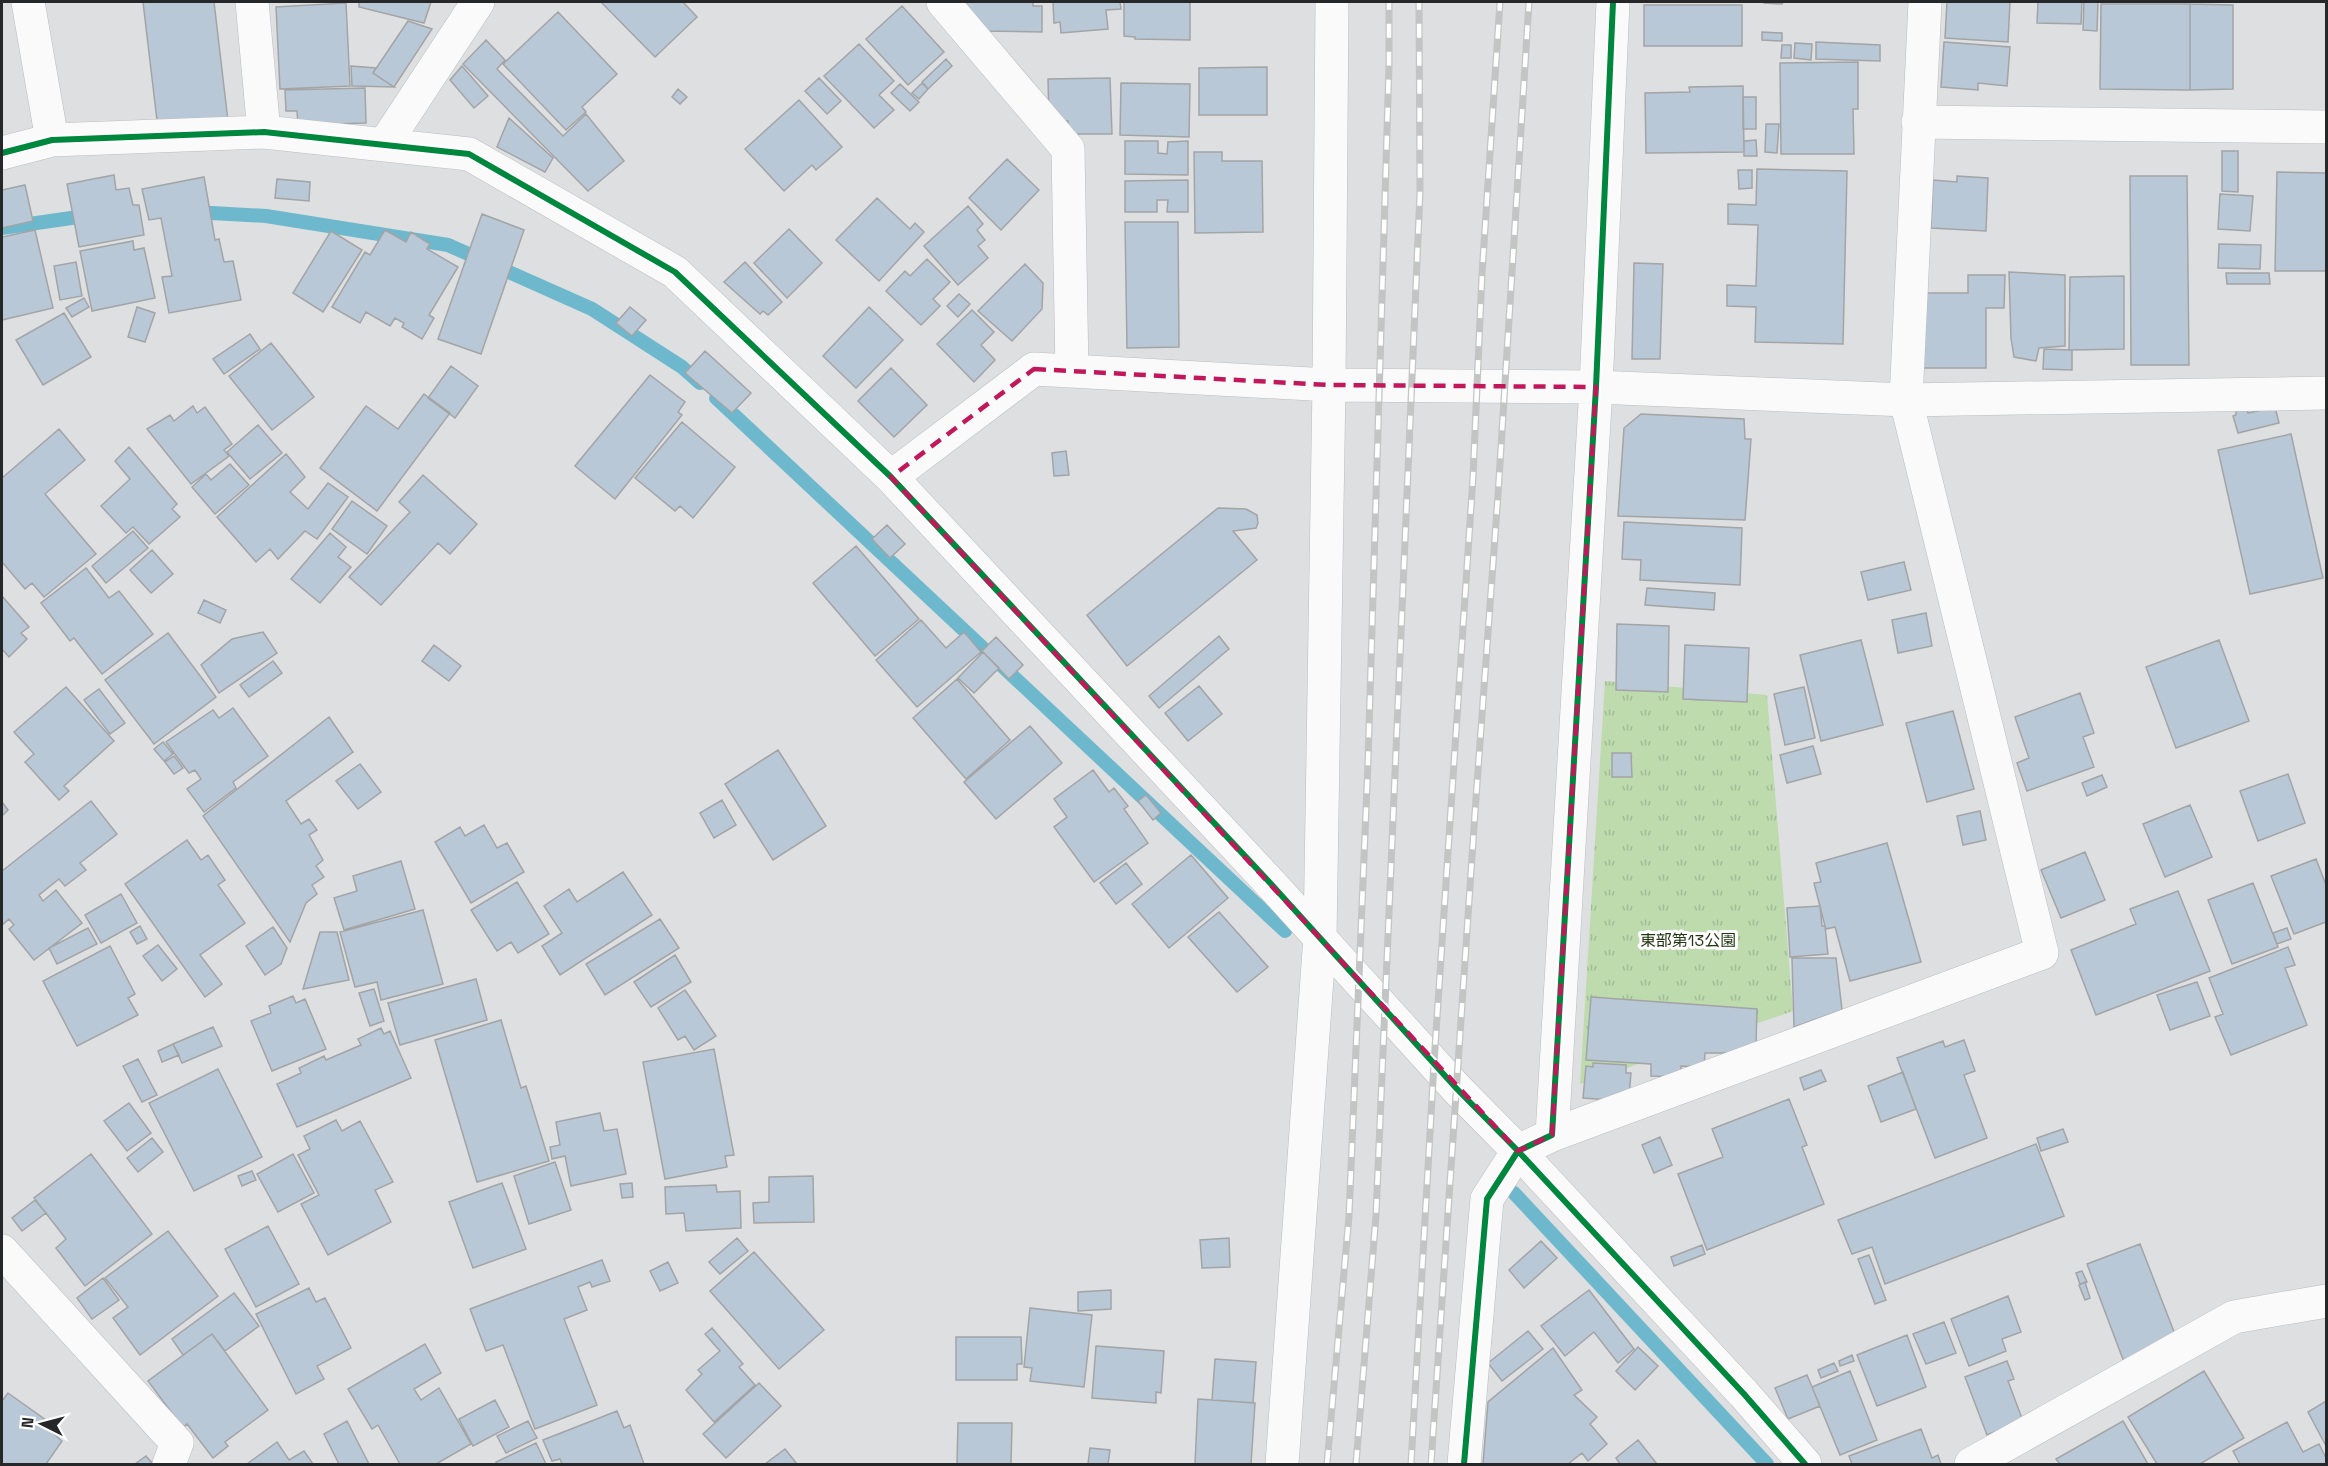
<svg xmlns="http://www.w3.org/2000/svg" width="2328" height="1466" font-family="'Space Grotesk','Noto Sans JP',sans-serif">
<defs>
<pattern id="park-tufts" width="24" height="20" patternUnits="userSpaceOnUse" patternTransform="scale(1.5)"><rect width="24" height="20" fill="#bddbad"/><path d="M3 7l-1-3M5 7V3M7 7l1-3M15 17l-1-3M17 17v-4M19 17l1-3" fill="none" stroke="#a2bc95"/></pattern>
</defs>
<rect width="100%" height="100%" fill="#dddfe1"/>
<path fill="url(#park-tufts)" d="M1605,681L1767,695L1793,1011L1580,1084Z"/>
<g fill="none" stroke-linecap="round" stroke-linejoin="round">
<path stroke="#6eb8cd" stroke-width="14" d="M194,212L266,216L448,245L592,309L682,367L700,383
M2,228L92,215
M716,398L1285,931
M1514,1193L1767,1464"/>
</g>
<path fill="#b8c8d7" stroke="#a3a4a6" stroke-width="1.5" d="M143,2H214L228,121L158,129Z
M359,2H431L424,23L359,7Z
M601,2H683L697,17L655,57Z
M958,2H1033V6H1042V32L981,31Z
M1053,2H1120L1121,9L1106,10L1108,29L1061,33L1060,22L1054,23Z
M1124,2H1190V40L1135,39V37L1124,36Z
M1764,2H1783L1782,4L1764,3Z
M1947,2H2010L2008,42L1945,38Z
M2038,2H2082L2081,24L2037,23Z
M2084,2H2098L2097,31L2083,30Z
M346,3L350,86L280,89L276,7Z
M2101,4H2190V90L2100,89Z
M2190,4L2233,5V89L2190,90Z
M1644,5H1742V46H1644Z
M902,6L944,52L908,85L866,39Z
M558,12L617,74L582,107L586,112L566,130L503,64Z
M408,21L432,29L394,87L373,73Z
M1762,32L1782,33V41L1762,40Z
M486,40L505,60L497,69L563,136L586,114L624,161L588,191L463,64Z
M1816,42L1880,45V61L1816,59Z
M1944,42L2010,47L2007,86L1978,83V90L1941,87Z
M1795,43L1812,44L1811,60L1794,58Z
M859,44L894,81L879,95L894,110L874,128L824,76Z
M1782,45H1791V58H1781Z
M946,59L952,66L928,89L922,82Z
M1858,62V109H1853L1854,154H1781L1780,63Z
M351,66L376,68L373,73L394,87L352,86Z
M462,66L488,96L474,108L450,80Z
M1267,67V115H1199V68Z
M819,78L841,101L827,114L805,91Z
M1110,78L1112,134H1068V121H1049L1048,79Z
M922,83L928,89L919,99L912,93Z
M1121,83L1190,84L1189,137L1120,135Z
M900,84L919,102L910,111L891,93Z
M1743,86L1744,152L1646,153L1645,93L1690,92L1689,87Z
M365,88L366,123L298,125L297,111H286L285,90Z
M678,89L687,97L680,104L672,97Z
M1743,97H1756V129H1743Z
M799,100L842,147L816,170L812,165L784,191L745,149Z
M509,118L553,158L545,172L497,147Z
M1766,124H1779L1777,153L1765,152Z
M1756,140L1757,156H1744V141Z
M1125,141H1158V153L1167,154L1168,142L1188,141V175L1125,174Z
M2222,151H2238V192L2222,191Z
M1194,152H1222V161H1262L1263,232L1195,233Z
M1007,159L1039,190L1001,230L969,198Z
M1757,169L1847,171L1843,344L1755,342L1756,307L1727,306V285L1756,286L1758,225L1728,224V204L1756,205Z
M1738,170H1752V188L1739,189Z
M2277,172L2326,173V271H2275Z
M114,175L116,190L129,188L133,205H139L144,235L79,247L67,184Z
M1957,176L1988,178L1986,231L1931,228L1933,180L1957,182Z
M2130,176H2187L2189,365H2131Z
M204,177L215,240L219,239L224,262L233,261L241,300L169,313L162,277L172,276L161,218L149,220L142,189Z
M277,179L310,182L309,201L275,198Z
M1188,180V212H1167L1168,200H1157V212H1125V181Z
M25,185L33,221L2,228V190Z
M2220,194L2253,196L2250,231L2218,229Z
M877,198L910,229L915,223L924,232L879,281L836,240Z
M968,206L983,224L977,230L985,240L978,246L988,258L958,285L924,246Z
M482,214L524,230L481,354L438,339Z
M1125,222H1178L1179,347L1127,348Z
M789,229L822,263L787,298L754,263Z
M35,230L53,308L2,320V237Z
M385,230L406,242L411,232L430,244L427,249L458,267L429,315L434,318L422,339L402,327L404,323L395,318L390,326L366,312L360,323L332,307L365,252L370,255Z
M331,231L362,250L323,312L293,293Z
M133,241L134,250L144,248L155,298L92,311L80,251Z
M2219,244L2261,245L2260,269L2218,268Z
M927,259L950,282L933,299L940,306L921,325L886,291L905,271L910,276Z
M76,262L82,296L60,300L54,266Z
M745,262L782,302L768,315L763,311L760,314L724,282Z
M1634,263L1663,264L1660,359H1632Z
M1025,264L1043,283L1042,309L1012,341L978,311Z
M2009,272L2065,275V346L2039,348L2036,361L2014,357L2011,338Z
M2226,273H2269L2270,284H2227Z
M1968,275H2005L2004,308H1986V368H1920L1921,293H1968Z
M2124,276V349L2069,350L2070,277Z
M959,294L970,304L958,317L947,306Z
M84,298L89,307L72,317L66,308Z
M137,307L155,313L145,342L128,337Z
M630,307L646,320L632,336L616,323Z
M869,307L903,340L856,388L823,356Z
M972,310L994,332L981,345L995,360L974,382L937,344Z
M64,313L91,357L43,385L16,340Z
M250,334L260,349L224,374L213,359Z
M271,343L314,397L272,430L229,376Z
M2044,349L2072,350V370L2043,369Z
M705,351L751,393L732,413L685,373Z
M451,366L478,386L455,418L428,398Z
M891,368L927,405L894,437L858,401Z
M650,375L685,402L678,412L682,415L615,499L575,466Z
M424,394L450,413L377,511L320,468L366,406L398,429Z
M193,406L197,413L205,407L232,444L224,450L229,456L191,484L147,429L170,415L174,421Z
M2246,407L2248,413L2275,407L2279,423L2238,433L2233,416L2236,415V409Z
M1641,414L1744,419L1745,439H1751L1745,520L1618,516L1624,428Z
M682,422L735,467L693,518L680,506L675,511L635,478Z
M258,425L282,453L250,479L227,452Z
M59,429L85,460L45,494L96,554L44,597L32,583L25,589L2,562V478Z
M2291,434L2323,578L2250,594L2218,450Z
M129,447L177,504L172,509L180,517L149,544L133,527L126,533L101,506L130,479L115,461Z
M1066,451L1069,475L1054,476L1052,453Z
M286,454L305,477L290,492L308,509L328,483L348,497L317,539L305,531L278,559L270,549L256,562L217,517Z
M230,464L249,485L215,514L192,487L206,474L211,480Z
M423,475L477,524L450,554L438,543L381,605L349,577L410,512L399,502Z
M352,501L387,526L367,554L332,529Z
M1218,508L1246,509L1257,515L1258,523L1256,528L1233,531L1257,560L1127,666L1087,615Z
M1624,522L1742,528L1740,585L1640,580L1641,560L1622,559Z
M887,525L905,544L890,558L872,539Z
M133,531L148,548L106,583L92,566Z
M330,533L346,547L338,557L351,567L320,603L291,579Z
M856,546L919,619L875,656L813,583Z
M152,550L173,574L151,593L130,570Z
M1904,562L1911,590L1868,600L1861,572Z
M86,568L109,598L119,591L153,634L102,674L74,638L70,641L41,603Z
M1647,588L1715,593L1714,610L1645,605Z
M2,596L29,627L21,633L27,639L9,657L2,649Z
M204,600L226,610L220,623L198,613Z
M1926,613L1932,646L1898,653L1892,620Z
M921,620L946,648L964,632L981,652L917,707L876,660Z
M1617,624L1669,626L1668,692L1616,690Z
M263,632L277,653L219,693L201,665L232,639Z
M168,633L216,697L154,744L105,680Z
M1219,636L1229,649L1159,708L1149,696Z
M996,637L1023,665L1009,679L982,651Z
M1861,640L1883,725L1821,741L1800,655Z
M2219,640L2249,721L2176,748L2146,667Z
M434,645L461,666L449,681L422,661Z
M1685,645L1749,648L1747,702L1683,699Z
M983,652L999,668L974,693L958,678Z
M273,661L282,673L249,697L240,685Z
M957,679L1010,740L966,779L913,718Z
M1199,686L1222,714L1188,741L1165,713Z
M66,687L114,741L64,786L69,791L59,800L25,762L34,754L14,732Z
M1804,687L1815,738L1785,745L1774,694Z
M99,689L125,723L110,734L84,700Z
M2080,693L2094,733L2083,737L2094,767L2027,791L2017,763L2029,758L2015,717Z
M233,708L268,756L233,782L236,788L204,812L187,789L201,779L195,770L189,773L166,742L213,710L219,718Z
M1953,711L1974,789L1927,802L1906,723Z
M329,717L353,752L286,801L301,824L309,819L317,830L309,835L323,860L316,866L324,877L312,885L317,894L306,903L290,942L203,816Z
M1030,726L1062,763L996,819L964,782Z
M163,742L173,754L164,761L154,749Z
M1813,746L1821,774L1787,783L1780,755Z
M778,750L826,826L773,860L725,784Z
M1612,753H1631L1632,777H1612Z
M174,756L183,768L174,774L165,762Z
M360,764L381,792L358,809L336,781Z
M1093,770L1109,792L1114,788L1128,806L1124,809L1148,843L1094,882L1054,827L1067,817L1054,799Z
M2288,774L2305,823L2258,841L2240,791Z
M2102,775L2107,787L2087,796L2082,783Z
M1146,795L1161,813L1153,820L1138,801Z
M722,800L736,825L714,838L700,813Z
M91,801L117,834L80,863L86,870L65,886L59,879L39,895L43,901L56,890L82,923L34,960L9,929L14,925L9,919L2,925V871Z
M2,802L8,810L2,816Z
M2190,805L2212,857L2165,877L2143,824Z
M1980,811L1986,840L1963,845L1957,816Z
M484,825L497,848L507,843L524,872L471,903L435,842L460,827L465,836Z
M187,840L201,860L208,855L225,880L218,885L245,923L200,955L222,984L205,997L125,884Z
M1887,843L1921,962L1850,981L1835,927L1826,929L1825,926L1814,883L1821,882L1816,863Z
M2085,852L2105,900L2061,918L2041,870Z
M1191,855L1228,898L1169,948L1132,904Z
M2316,859L2326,885V922L2294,934L2271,876Z
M401,861L415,909L344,930L334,898L357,891L353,876Z
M1126,863L1142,884L1116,904L1100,883Z
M623,872L652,915L560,975L542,946L562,933L544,906L569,889L577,902Z
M517,882L549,934L518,953L511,942L497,951L471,910Z
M2253,883L2278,947L2232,964L2208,900Z
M2178,891L2210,971L2096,1015L2071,950L2136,924L2130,909Z
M121,894L137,923L101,943L85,915Z
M1820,906L1822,926H1825L1828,954L1790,957L1787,908Z
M423,910L443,984L381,1000L377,982L355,987L340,932Z
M1219,912L1268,967L1237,992L1188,937Z
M660,919L679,948L605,995L586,964Z
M140,926L147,939L137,944L130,932Z
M273,927L287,948L281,964L265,975L246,946Z
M88,928L97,944L57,964L49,948Z
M2287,928L2291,939L2277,944L2273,933Z
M320,932H337L349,980L303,989Z
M158,945L177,969L162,981L143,956Z
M110,946L135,994L128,998L138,1015L77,1046L43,981Z
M2288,947L2295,965L2285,968L2307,1025L2231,1055L2215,1017L2223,1014L2209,978Z
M675,955L691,982L651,1007L634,982Z
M1792,958H1836L1842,1010L1794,1027Z
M476,979L487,1020L400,1045L388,1003Z
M2197,982L2210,1016L2170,1030L2157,995Z
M374,989L384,1021L370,1026L359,993Z
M685,990L716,1036L694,1050L685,1036L678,1040L658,1008Z
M293,996L296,1003L305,999L326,1049L272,1071L251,1021L271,1013L269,1006Z
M1591,997L1757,1009L1756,1044L1738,1053H1705L1704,1067L1681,1066V1077L1651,1076V1064L1586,1060Z
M501,1020L521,1088L526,1086L549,1161L477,1182L435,1040Z
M213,1027L222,1046L182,1063L173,1044Z
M381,1028L384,1034L390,1031L411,1078L297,1127L277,1084L301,1073L299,1068L324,1056L326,1060L361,1045L358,1039Z
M1964,1040L1975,1071L1964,1075L1987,1138L1935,1158L1897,1058L1943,1041L1945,1047Z
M173,1044L179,1055L162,1062L158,1051Z
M714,1049L734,1155L725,1156L727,1167L665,1179L643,1062Z
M138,1059L157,1095L142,1102L123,1066Z
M1593,1063L1626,1065V1073H1631L1629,1096L1623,1101L1583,1098L1586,1066L1593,1067Z
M218,1069L262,1157L194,1191L149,1103Z
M1821,1070L1826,1081L1804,1090L1800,1078Z
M1903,1072L1916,1109L1881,1122L1868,1086Z
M1789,1099L1807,1145L1802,1147L1824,1204L1707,1250L1678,1174L1723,1157L1712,1129Z
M129,1103L151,1133L127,1151L104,1121Z
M600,1113L604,1131L617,1129L626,1174L571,1186L565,1156L552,1159L550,1147L560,1145L556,1122Z
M336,1120L342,1131L360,1121L393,1182L375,1190L391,1222L328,1255L301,1204L319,1195L298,1155L310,1149L304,1136Z
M2063,1129L2068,1142L2041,1151L2037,1138Z
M1660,1137L1672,1165L1654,1173L1642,1145Z
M152,1138L163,1152L138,1172L127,1158Z
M2036,1144L2064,1216L1885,1284L1872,1247L1852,1254L1838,1220Z
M91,1154L152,1234L85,1286L56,1248L66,1239L34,1198Z
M293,1154L314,1193L278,1212L257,1174Z
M555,1162L571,1210L529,1224L514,1176Z
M252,1171L256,1180L242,1186L238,1176Z
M813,1176L814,1222L754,1223L753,1203L769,1202V1177Z
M502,1183L526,1249L473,1268L449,1202Z
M632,1183L633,1197L622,1198L620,1184Z
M716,1185L717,1192L740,1191L741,1228L686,1231L684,1213L666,1214L665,1187Z
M35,1200L46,1213L22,1231L12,1218Z
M268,1226L299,1284L256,1307L225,1249Z
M168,1231L218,1296L140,1355L113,1318L128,1307L105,1278Z
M737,1238L748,1251L720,1274L709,1262Z
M1229,1238L1230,1267L1202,1268L1200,1240Z
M1541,1241L1557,1258L1524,1288L1509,1270Z
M2140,1244L2178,1342L2124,1362L2087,1264Z
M1702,1245L1705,1254L1674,1266L1671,1257Z
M754,1252L824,1330L779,1369L710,1291Z
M1869,1255L1886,1300L1875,1304L1858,1259Z
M602,1260L610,1281L592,1287L590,1282L578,1287L587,1310L564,1319L597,1405L535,1429L503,1345L486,1351L470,1309Z
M668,1262L678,1283L660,1291L650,1271Z
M2082,1271L2087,1282L2080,1284L2076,1273Z
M103,1278L119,1300L92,1319L77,1298Z
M2085,1282L2090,1298L2085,1300L2079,1285Z
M309,1288L316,1302L325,1298L351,1348L317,1366L324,1379L296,1394L256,1314Z
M1111,1290V1309L1078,1311V1292Z
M1589,1290L1634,1349L1618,1363L1594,1332L1565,1356L1541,1326Z
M234,1293L259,1326L225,1351L212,1334L183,1355L172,1339Z
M2008,1296L2021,1332L2002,1339L2006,1351L1969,1366L1951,1319Z
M1030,1308L1092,1315L1084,1387L1030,1381L1032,1368L1024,1367Z
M1944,1322L1956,1353L1926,1364L1913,1334Z
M712,1328L743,1364L739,1367L755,1385L714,1422L686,1390L702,1374L698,1370L720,1351L705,1334Z
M1528,1331L1543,1349L1502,1381L1488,1363Z
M212,1334L268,1410L225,1442L228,1446L213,1458L187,1424L183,1428L148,1381Z
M1907,1335L1926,1387L1877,1406L1857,1355Z
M956,1337H1021L1022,1364H1017V1380H956Z
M425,1344L441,1373L414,1389L421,1400L439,1388L471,1444L436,1464H400L378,1425L372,1429L348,1389Z
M1096,1346L1164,1351L1161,1393L1156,1392V1403L1092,1398Z
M1638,1347L1658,1366L1635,1390L1616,1371Z
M1553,1348L1582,1390L1574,1395L1597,1417L1590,1424L1607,1444L1588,1461L1582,1453L1568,1464H1483L1488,1402Z
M1852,1355L1854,1361L1840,1366L1839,1361Z
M1215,1359L1256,1362L1253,1403L1212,1400Z
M2007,1361L2014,1379L2008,1381L2023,1421L1987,1435L1965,1377Z
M1834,1363L1838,1371L1821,1378L1818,1370Z
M1850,1371L1877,1440L1840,1455L1812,1387Z
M2204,1371L2244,1438L2200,1464H2157L2128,1417Z
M1807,1375L1820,1406L1788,1419L1775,1388Z
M759,1383L781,1406L726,1458L703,1434Z
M8,1393L57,1428L53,1433L62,1441L46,1464H2V1401Z
M1198,1399L1255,1403L1251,1464H1195Z
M495,1400L509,1427L473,1446L459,1419Z
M2326,1401V1446L2308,1412Z
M617,1411L624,1428L630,1425L644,1464H562L560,1459L552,1461L543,1440Z
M347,1421L369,1464H339L324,1434Z
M528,1421L537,1438L506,1453L497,1436Z
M2123,1421L2148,1464H2060L2056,1459Z
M2287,1422L2303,1452L2319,1444L2326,1458V1464H2240L2233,1451Z
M958,1423H1012L1011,1464H957Z
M1921,1429L1932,1458L1938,1455L1941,1464H1852L1849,1456Z
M1638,1440L1657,1464H1620L1616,1458Z
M277,1442L289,1460L304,1451L313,1464H247Z
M536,1443L546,1464H497L496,1462Z
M1090,1448L1110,1450L1108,1464H1088Z
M785,1449L797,1464H765Z
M146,1456L153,1464H135Z"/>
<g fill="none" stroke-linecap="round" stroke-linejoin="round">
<defs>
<path id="minor" d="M28,2L52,140
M252,2L264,132
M943,2L1068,149L1072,371
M1918,122L2326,127
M384,145L478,2
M2,153L52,140L264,132L469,154L675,272L891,477L1272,885L1457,1089L1518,1151L1744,1394L1805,1464
M891,477L1034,369L1329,385L1596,387L1906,400L2326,393
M1552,1135L2042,953L1906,400L1925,2
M2,1251L177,1443L169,1464
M1282,1464L1320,937L1329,385L1332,2
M1464,1464L1487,1199L1518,1151L1552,1135L1596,387L1613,2
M1971,1464L2234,1317L2326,1301"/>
</defs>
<use href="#minor" stroke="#bbbcbe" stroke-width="34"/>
<use href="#minor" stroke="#fafafa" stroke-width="33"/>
<defs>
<path id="rail" d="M1327,1464L1349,1216L1368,762L1389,65V2
M1356,1464L1376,1215L1420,192L1419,2
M1411,1464L1434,1063L1473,477L1482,274L1500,2
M1431,1464L1476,798L1498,495L1529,2"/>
</defs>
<use href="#rail" stroke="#c3c4c4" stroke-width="7"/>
<use href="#rail" stroke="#fff" stroke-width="4.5" stroke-dasharray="14" stroke-linecap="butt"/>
<defs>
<path id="cycleway" d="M2,153L52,140L264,132L469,154L675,272L891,477L1272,885L1457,1089L1518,1151L1744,1394L1805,1464
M1464,1464L1487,1199L1518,1151L1552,1135L1596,387L1613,2"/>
</defs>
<use href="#cycleway" stroke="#fff" stroke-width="10"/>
<use href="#cycleway" stroke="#00873e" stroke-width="6"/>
</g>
<path fill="none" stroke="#c2185b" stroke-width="4.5" stroke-dasharray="12 8" stroke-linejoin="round" d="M1034,369L1329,385L1596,387L1552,1135L1518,1151L891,477Z"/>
<g text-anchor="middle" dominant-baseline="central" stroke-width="6" stroke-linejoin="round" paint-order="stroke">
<g font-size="16" fill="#1f3410" stroke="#fff">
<text x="1688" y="940">東部第13公園</text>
</g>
</g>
<rect width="2328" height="1466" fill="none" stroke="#252728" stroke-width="6"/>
<g transform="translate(42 1424) rotate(276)" stroke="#ffffff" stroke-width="4.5" paint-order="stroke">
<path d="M0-4.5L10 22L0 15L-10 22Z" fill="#252728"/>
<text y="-9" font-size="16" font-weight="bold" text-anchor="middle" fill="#252728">N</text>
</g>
</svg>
